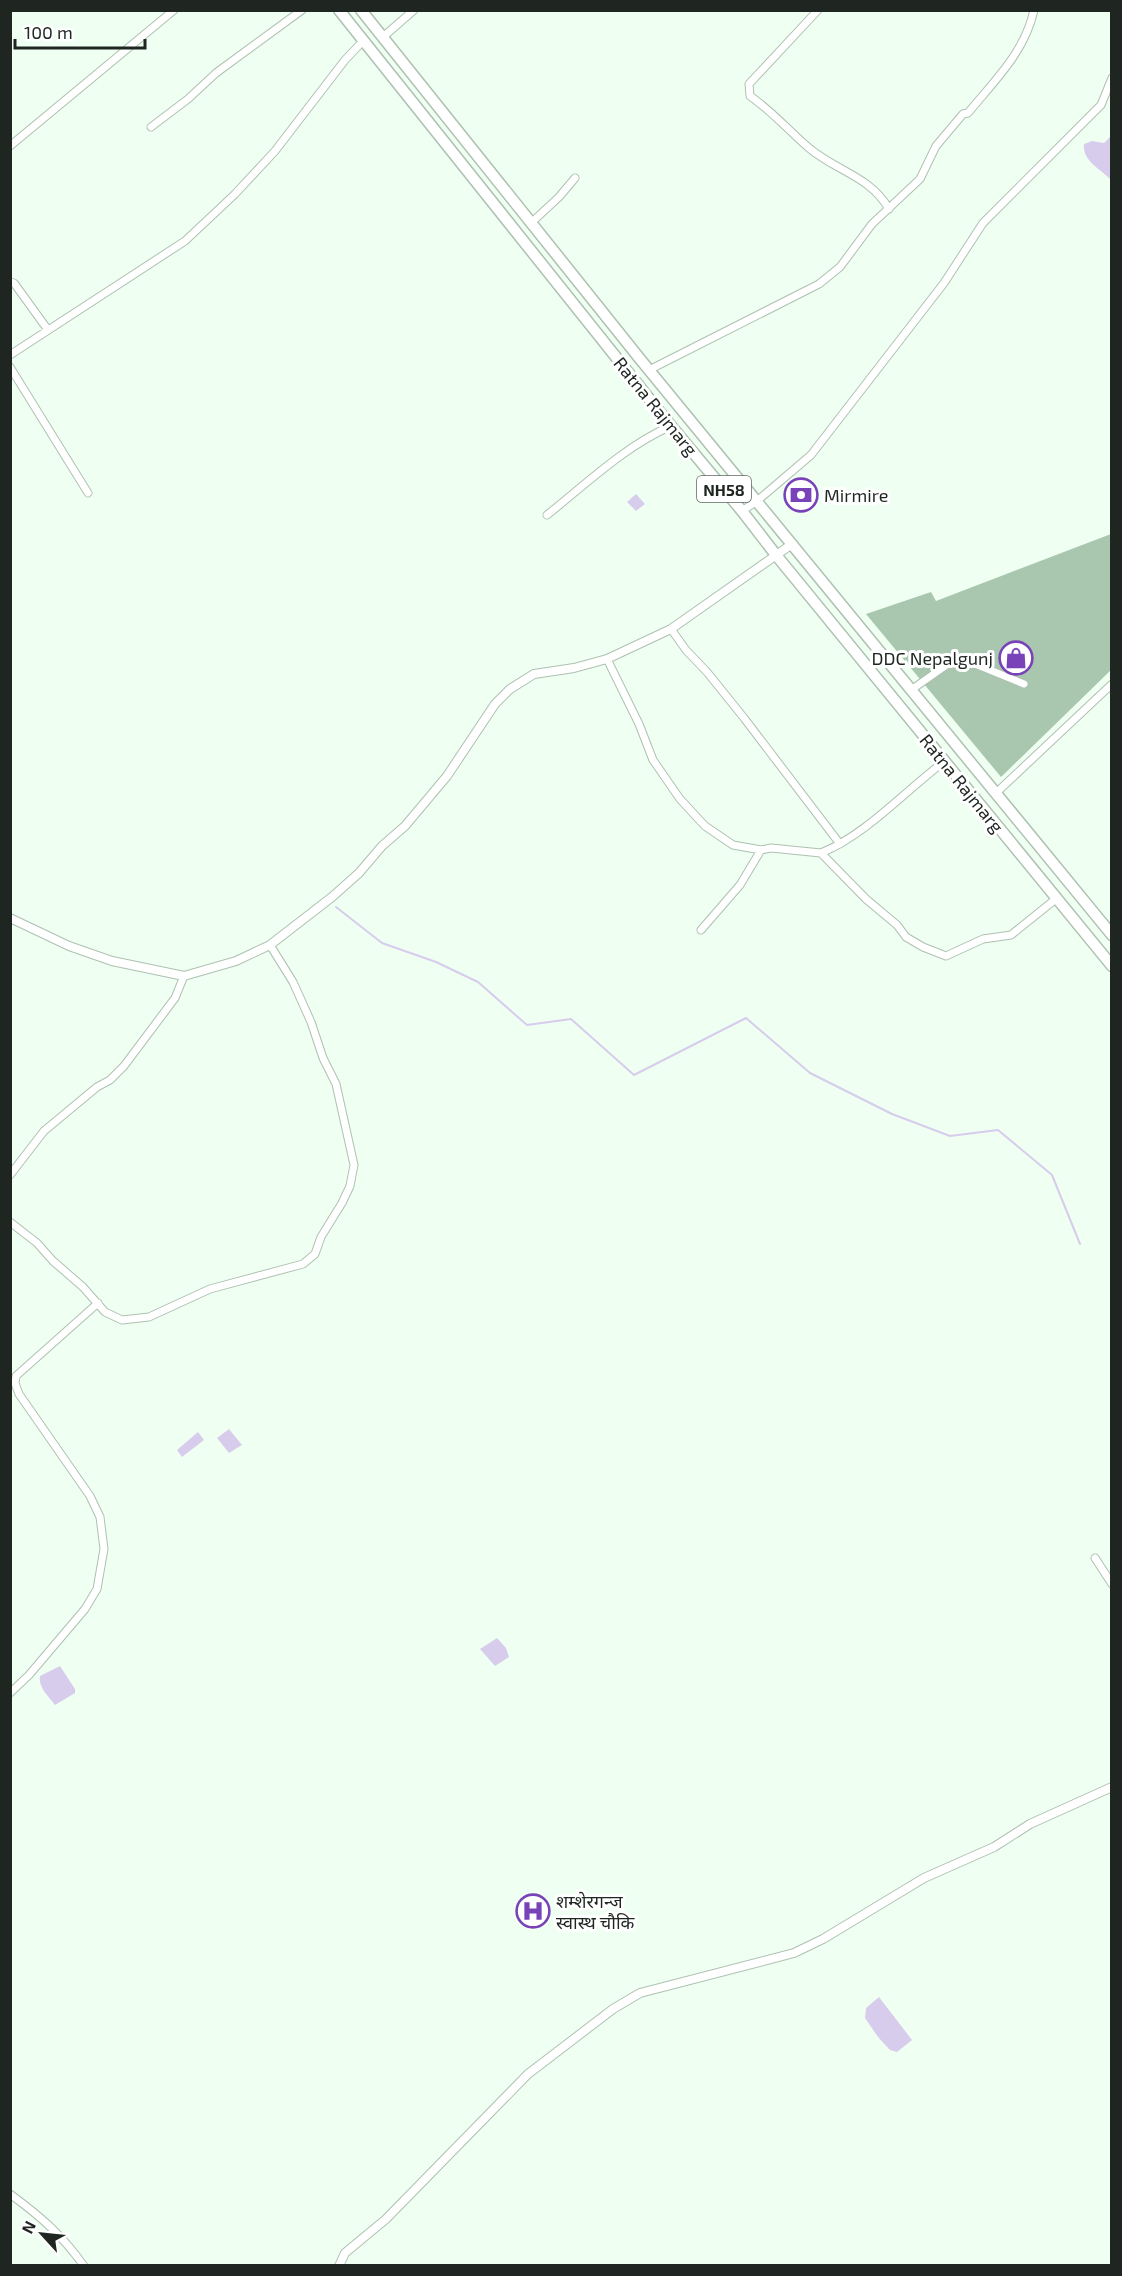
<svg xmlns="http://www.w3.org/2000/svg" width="1122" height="2276" font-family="'Exo 2','Noto Sans Devanagari',sans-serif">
<rect width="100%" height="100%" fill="#effff2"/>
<path fill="#a9c7ae" d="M1111,534V670L1001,777L866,614L931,592L936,601Z"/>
<path fill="#d8cced" d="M1111,136L1112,137L1111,180C1101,169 1082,161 1084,144L1092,141L1104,143Z
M636,494L645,504L636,511L627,502Z
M229,1429L242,1445L229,1453L217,1438Z
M198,1432L204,1440L182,1457L177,1450Z
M497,1638L506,1648L509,1657L495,1666L480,1649Z
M60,1666L75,1689V1693L55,1705C48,1696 38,1687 40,1676Z
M879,1997L912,2040L897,2052L890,2050L878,2037L865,2018L866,2008Z"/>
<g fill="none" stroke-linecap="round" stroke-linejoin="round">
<path stroke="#d8cced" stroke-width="2" d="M336,907L382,943L436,962L478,982L527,1025L571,1019L634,1075L746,1018L810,1073L892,1114L950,1136L998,1130L1052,1175L1080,1244"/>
<defs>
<path id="minor" d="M818,10L749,84L750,96C772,111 789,131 809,148C836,171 870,176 889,209
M383,37L414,10
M151,127L188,99L216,73L302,10
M10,146L174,10
M531,223L559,197L575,178
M10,282L14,283L48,330
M10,355L185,241L235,194L275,151L345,60L363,41
M10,367L88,493
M649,370L819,284L840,267L872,224L920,179L936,146L963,114L968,113C994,81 1025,52 1034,10
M742,511L757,501L811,455L944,283L983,223L1101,105L1112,78
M547,515C586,484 625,446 671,426
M671,629L686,650L707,672L744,718L840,844
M607,659L639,724L653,760L680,799L705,826L733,845L761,850L771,848L821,853L866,899L897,925L906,937L923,947L946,956L983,939L1011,935L1057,898
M911,690L958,657L1024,684
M996,793L1112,684
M821,853C866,835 906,790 945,761
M701,930L740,885L761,850
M10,1175L44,1131L97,1087L110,1080L124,1066L175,998L184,976
M10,1222L37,1243L53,1261L83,1287L105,1312L122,1320L149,1317L210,1289L303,1264L315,1254L321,1237L342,1203L350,1186L354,1165L336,1084L323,1058L311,1022L293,982L270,945
M1095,1558L1112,1584
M10,1693L29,1675L85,1609L97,1589L104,1549L100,1517L90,1496L19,1394L15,1383L16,1376L98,1303
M10,2194C40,2216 62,2235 84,2266"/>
<path id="tertiary" d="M10,918L69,946L112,961L184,976L236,961L270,945L332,897L359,873L382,846L405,826L447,776L495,704L510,689L534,674L574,668L607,659L671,629L792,544
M339,2266L345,2253L386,2219L528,2074L613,2009L640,1993L794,1953L823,1939L924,1878L994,1847L1030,1824L1112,1787"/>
<path id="trunk" d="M339,10L671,426L742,511L776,555L1112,966
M361,10L640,359L1112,935"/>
</defs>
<use href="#minor" stroke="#aec1b1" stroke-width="9"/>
<use href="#tertiary" stroke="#aec1b1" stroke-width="10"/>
<use href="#trunk" stroke="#aec1b1" stroke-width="13"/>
<use href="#minor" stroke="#fff" stroke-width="7"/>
<use href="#tertiary" stroke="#fff" stroke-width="8"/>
<use href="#trunk" stroke="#fff" stroke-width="10"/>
</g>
<defs>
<symbol id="bank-ring" viewBox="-11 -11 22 22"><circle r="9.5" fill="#fff" stroke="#7942b8" stroke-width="1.5"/><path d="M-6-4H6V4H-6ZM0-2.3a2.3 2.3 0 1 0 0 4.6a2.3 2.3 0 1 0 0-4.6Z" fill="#7942b8"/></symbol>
<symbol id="shop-ring" viewBox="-11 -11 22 22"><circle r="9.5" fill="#fff" stroke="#7942b8" stroke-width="1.5"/><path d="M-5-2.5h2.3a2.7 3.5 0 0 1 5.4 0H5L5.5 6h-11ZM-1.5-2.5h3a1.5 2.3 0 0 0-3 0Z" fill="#7942b8"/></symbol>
<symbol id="hospital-ring" viewBox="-11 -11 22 22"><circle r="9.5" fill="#fff" stroke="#7942b8" stroke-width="1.5"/><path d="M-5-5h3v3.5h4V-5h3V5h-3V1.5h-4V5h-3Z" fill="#7942b8"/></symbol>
</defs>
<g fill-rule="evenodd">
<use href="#bank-ring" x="782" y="476" width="38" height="38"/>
<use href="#shop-ring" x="997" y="639" width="38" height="38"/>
<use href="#hospital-ring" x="514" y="1892" width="38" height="38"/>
</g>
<g text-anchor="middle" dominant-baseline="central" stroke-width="6" stroke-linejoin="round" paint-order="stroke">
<rect fill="#fff" stroke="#626764" stroke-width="1.5" x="697" y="476" width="54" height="26" rx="4.5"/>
<g font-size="16" font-weight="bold" fill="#1f2621">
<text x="724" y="489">NH58</text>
</g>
<g font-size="18" fill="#1f2621" stroke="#fff">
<text transform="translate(656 406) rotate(51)">Ratna Rajmarg</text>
<text transform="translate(962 783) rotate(51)">Ratna Rajmarg</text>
</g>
<g font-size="18" fill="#1f2621" stroke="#fff" text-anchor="start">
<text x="824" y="495">Mirmire</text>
<text x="993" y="658" text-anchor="end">DDC Nepalgunj</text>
<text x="556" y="1901">शम्शेरगन्ज<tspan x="556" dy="21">स्वास्थ चौकि</tspan></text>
</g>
</g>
<rect width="1122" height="2276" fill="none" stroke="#1f2621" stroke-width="24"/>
<g transform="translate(42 2234) rotate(297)" stroke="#ffffff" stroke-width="4.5" paint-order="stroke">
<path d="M0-4.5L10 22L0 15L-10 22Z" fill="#1f2621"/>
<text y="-9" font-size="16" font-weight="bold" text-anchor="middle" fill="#1f2621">N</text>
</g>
<path d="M15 39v9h130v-9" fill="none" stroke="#1f2621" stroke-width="3"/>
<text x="24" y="39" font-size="18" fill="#1f2621" stroke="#ffffff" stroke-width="4.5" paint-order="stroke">100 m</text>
</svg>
